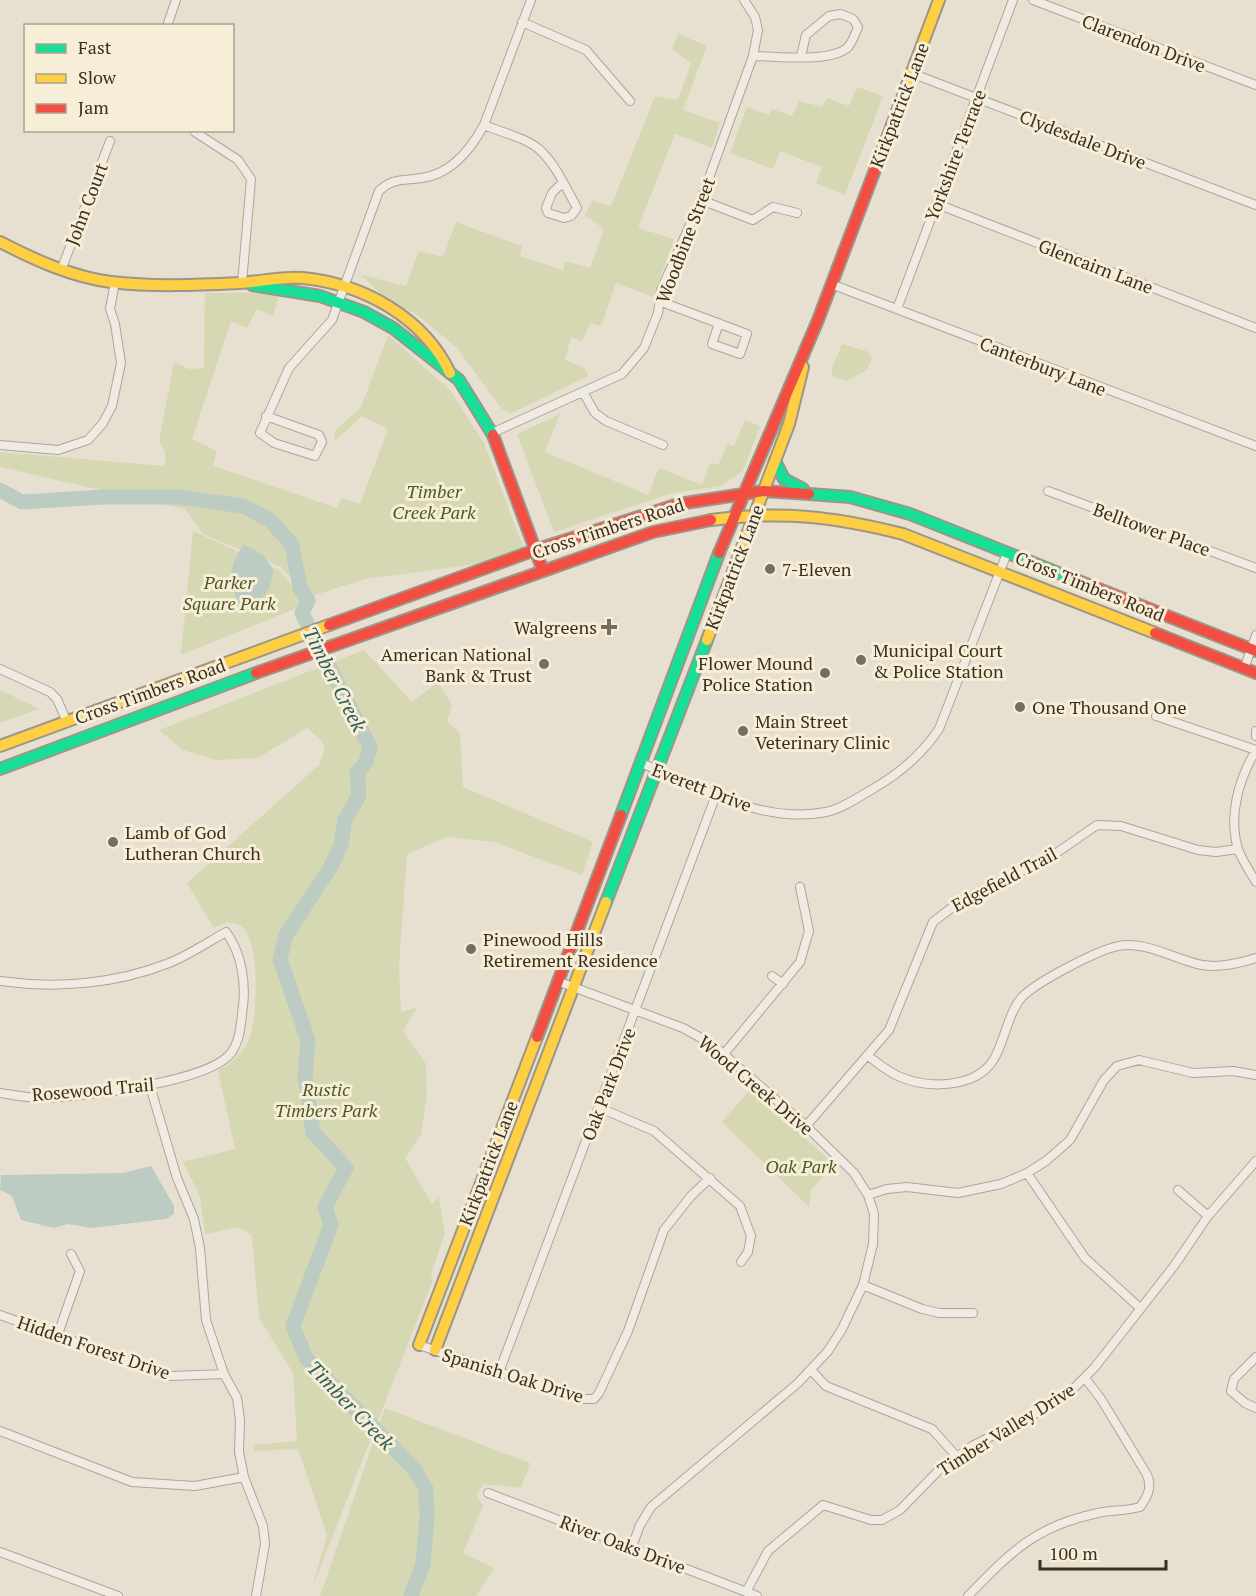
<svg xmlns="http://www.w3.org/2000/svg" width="1256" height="1596" font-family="'PT Serif',serif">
<rect width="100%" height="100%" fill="#e7e0d1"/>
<path fill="#d6d7b3" d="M678,34L707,46L683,110L720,123L712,148L675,134L638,228L674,239L653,297L616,283L601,326L590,323L582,342L571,337L565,360L585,368L588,376L510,414L502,409L457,348L416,314L389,301L361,275L406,286L419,251L443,257L456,222L522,246L520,256L563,270L565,261L590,268L604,229L585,215L592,201L611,206L655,96L678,100L691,63L672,49Z
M857,87L883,96L845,195L816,183L822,167L780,151L773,169L730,153L747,107L769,115L772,109L792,116L799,101L822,107L827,98L849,106Z
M205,293H280L273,316L257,309L247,328L231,321L192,439L217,451L213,466L337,508L341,498L360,504L388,429L362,416L335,441V431L361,407L388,335L450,390L484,443L523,547L478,564L365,579L309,597L281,567L203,534L185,509L0,467V452L165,466V451L159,442L174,362L189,369L204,368Z
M842,344L869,352L872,358L867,370L846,381L834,377L831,371Z
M560,414L545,452L648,495L659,468L702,485L710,463L718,465L728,444L734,446L745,420L760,426L743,471L721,486L672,493L554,532L517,434Z
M193,531L280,571L307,604L181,655Z
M364,650L412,702L438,682L452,705L447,722L460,733L463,787L593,842L582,875L494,842L446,837L407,854L399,966L401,1012L418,1007L403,1030L426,1064L427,1094L421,1135L405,1158L432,1204L439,1197L445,1233L431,1274L433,1280L312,1589L327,1535L298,1449L254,1451L253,1445L297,1441L293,1373L259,1318L252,1236L239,1227L205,1234L200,1197L183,1162L235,1149L218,1071C231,1063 241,1056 248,1042C258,1021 261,938 240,925C231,920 221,924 214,928L187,883L320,764L325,748L321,740L307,728L258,758L216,760L183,750L159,730Z
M0,690L39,709L0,723Z
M750,1090L834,1164L811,1190L809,1207L722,1122Z
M385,1408L530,1463L521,1488L484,1484L476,1494L483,1506L463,1553L494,1568L476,1596H320Z"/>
<path fill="#bcccc2" d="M244,544L263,555L273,569C271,596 263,598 241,609C228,585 227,567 244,544Z
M151,1166L174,1206V1214L166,1219L91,1228L68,1224L54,1228L21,1220L12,1196L0,1190L1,1175L122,1173Z"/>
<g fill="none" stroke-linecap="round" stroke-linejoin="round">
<path stroke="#bcccc2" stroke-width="15" d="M0,490L22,502L104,497H178L243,506L270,520L292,545L300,588L308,601L302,613L370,747L366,762L357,773L359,795L345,820L341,845L330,868L286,935L280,959L308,1040L305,1077L313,1132L346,1168L325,1207L331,1225L293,1326L306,1358L415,1470L426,1489L427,1518L423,1564L411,1596"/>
<defs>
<path id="street" d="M1033,0L1256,85
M522,22L586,50L630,101
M167,26L176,0
M753,56C778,56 828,63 847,48C853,42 855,34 858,27L853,19L841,14L829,16L806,35L801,56
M911,73L1256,205
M484,125C500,132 527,138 540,150C555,164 565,186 575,204L577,208L571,216L564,218L548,213L546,208L552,193L563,182
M195,132L238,160L251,179L242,283
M701,200L753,220L773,207L797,213
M937,204L1256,328
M62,268L110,141
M831,284L1256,446
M659,301L747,334L740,354L712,344L719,323
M897,309L1013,0
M583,392L595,413L606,421L663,445
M266,416L319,435L322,442L315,456L274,443L260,433L289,368L332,320L379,191C394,177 404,181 422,178C451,174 471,149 484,125L531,0
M492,433L622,374L644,348L658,313L661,290L701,200L753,56L758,30L755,17L744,0
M0,445L58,450L88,440L103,423L112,406L121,363L115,324L110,309L115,282
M1048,491L1256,568
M0,669L50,692L57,699L67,722
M1244,669L1256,635
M1156,716L1256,750
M1256,731V736
M1256,750C1239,779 1228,815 1238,849C1242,860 1250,872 1256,882
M641,763C699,786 761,825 826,812C841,809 857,798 871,790C899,774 921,756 939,729L1007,553
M772,976L783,984
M0,981C56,989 116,984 169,963C189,955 208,942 226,932C241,952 246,981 243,1006C241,1020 241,1037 233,1050C215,1083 78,1097 41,1098C28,1098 13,1095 0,1093
M557,981L683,1028L712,1044L806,1126L854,1173L868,1195L874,1214L873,1244L863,1285L842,1329L828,1351L798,1383L651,1507L640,1525L632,1547
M724,1054L800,962L809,931L800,887
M868,1056C878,1063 887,1071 898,1076C927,1089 976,1089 994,1059C1005,1040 1008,1013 1022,997C1038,981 1093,953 1114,947C1142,938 1175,960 1202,965C1220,968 1239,963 1256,958
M150,1086L177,1178L194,1219L200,1248L206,1320L224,1374L237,1398L240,1420L239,1452L244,1477L263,1526L265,1544L256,1596
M600,1108L654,1131L740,1206L751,1236L748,1252L741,1262
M806,1126L889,1030L933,922L959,902L1052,856L1097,825L1121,826L1198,850L1216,852L1238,849
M1027,1173L1085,1258L1140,1308
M1178,1190L1208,1216
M868,1195L887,1189L907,1187L958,1193L1001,1184L1027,1173L1046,1161L1070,1140L1104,1080L1117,1066L1139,1060L1193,1073L1233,1071L1256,1075
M863,1285L922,1309L939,1313H973
M0,1315L171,1376L224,1374
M58,1334L80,1271L71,1254
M419,1345L582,1399H594L599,1393L628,1331L664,1230L691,1196L710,1178
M1256,1357L1234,1379L1231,1391L1245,1403L1256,1408
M811,1370L826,1386L932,1429L957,1457
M499,1372L716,795
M0,1431L132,1482L195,1486L244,1477
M488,1493L757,1596
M0,1552L118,1596
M746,1592L768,1551L823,1505L871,1520H882L900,1510L941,1468L972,1446L1035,1414L1068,1394L1095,1367L1174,1266L1208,1216L1256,1161
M968,1596C1011,1552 1035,1526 1098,1513C1112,1510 1126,1511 1140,1507C1148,1496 1153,1486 1146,1473L1101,1399L1085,1378"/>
<path id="fast" d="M252,285L320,296L364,312L393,328L459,380L493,435
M775,461L784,479L803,489
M809,494L850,497L910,514L1071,578
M0,769L256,673
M621,815L719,553
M606,902L707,640"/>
<path id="slow" d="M892,125L939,0
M0,242C35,260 72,277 111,282C153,287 197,285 239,283C261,282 282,276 303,278C364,284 424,318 450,373
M711,520C780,510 836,517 903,534L1155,633
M707,640L789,424L803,367
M0,746L329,625
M419,1345L537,1037
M435,1350L606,902"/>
<path id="jam" d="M493,435L543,571
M719,553L818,320L892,125
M1071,578L1256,651
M329,625L535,550L679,504L763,491L809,494
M1155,633L1256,673
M256,673L653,532L711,520
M537,1037L621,815"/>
</defs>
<use href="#street" stroke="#ada599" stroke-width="10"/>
<use href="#fast" stroke="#9c958a" stroke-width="14"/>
<use href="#slow" stroke="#9c958a" stroke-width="14"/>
<use href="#jam" stroke="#9c958a" stroke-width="14"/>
<use href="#street" stroke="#efebe3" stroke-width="8"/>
<use href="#fast" stroke="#16e098" stroke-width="10"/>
<use href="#slow" stroke="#ffcf43" stroke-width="10"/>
<use href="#jam" stroke="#f24e42" stroke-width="10"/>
</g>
<g fill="#786c5e" stroke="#f7eed8" stroke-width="2">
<circle cx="770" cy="569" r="6"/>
<path d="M606 618h6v6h6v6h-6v6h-6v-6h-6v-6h6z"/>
<circle cx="861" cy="660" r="6"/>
<circle cx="544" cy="664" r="6"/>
<circle cx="825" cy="673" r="6"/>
<circle cx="1020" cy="707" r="6"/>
<circle cx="743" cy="731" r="6"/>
<circle cx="113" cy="842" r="6"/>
<circle cx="471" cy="949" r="6"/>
</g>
<g text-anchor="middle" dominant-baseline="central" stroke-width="6" stroke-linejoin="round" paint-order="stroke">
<g font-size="18" fill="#3d2e20" stroke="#f7eed8">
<text transform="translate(1144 43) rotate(21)">Clarendon Drive</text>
<text transform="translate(899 105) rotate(-69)">Kirkpatrick Lane</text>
<text transform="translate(1083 139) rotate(21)">Clydesdale Drive</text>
<text transform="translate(955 155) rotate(-69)">Yorkshire Terrace</text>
<text transform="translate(86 204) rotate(-69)">John Court</text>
<text transform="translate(685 240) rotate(-69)">Woodbine Street</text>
<text transform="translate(1096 266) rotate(21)">Glencairn Lane</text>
<text transform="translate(1043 366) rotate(21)">Canterbury Lane</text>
<text transform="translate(608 528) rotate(-18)">Cross Timbers Road</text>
<text transform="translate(1152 529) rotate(20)">Belltower Place</text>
<text transform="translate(734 567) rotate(-69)">Kirkpatrick Lane</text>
<text transform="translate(1090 586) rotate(22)">Cross Timbers Road</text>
<text transform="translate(150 691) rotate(-20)">Cross Timbers Road</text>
<text transform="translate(702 787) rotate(21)">Everett Drive</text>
<text transform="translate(1004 879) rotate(-28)">Edgefield Trail</text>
<text transform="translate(608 1084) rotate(-69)">Oak Park Drive</text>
<text transform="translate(756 1085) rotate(40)">Wood Creek Drive</text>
<text transform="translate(93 1089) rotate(-5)">Rosewood Trail</text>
<text transform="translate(488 1163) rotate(-69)">Kirkpatrick Lane</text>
<text transform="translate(94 1347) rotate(19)">Hidden Forest Drive</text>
<text transform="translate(513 1375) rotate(17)">Spanish Oak Drive</text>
<text transform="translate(1006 1429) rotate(-32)">Timber Valley Drive</text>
<text transform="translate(623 1544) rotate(21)">River Oaks Drive</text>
</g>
<g font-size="18" font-style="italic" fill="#4d5a26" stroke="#f7eed8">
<text x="434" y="491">Timber<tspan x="434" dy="21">Creek Park</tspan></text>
<text x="229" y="582">Parker<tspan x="229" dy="21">Square Park</tspan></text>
<text x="326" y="1089">Rustic<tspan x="326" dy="21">Timbers Park</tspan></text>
<text x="801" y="1166">Oak Park</text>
</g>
<g font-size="18" fill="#3d2e20" stroke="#f7eed8" text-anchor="start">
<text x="782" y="569">7-Eleven</text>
<text x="597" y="627" text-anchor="end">Walgreens</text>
<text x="873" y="650">Municipal Court<tspan x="873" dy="21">&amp; Police Station</tspan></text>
<text x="532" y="654" text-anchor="end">American National<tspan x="532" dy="21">Bank &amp; Trust</tspan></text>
<text x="813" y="663" text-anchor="end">Flower Mound<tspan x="813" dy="21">Police Station</tspan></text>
<text x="1032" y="707">One Thousand One</text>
<text x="755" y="721">Main Street<tspan x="755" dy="21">Veterinary Clinic</tspan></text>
<text x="125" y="832">Lamb of God<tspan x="125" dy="21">Lutheran Church</tspan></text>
<text x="483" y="939">Pinewood Hills<tspan x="483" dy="21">Retirement Residence</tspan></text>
</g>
<g font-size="20" font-style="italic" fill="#2f5d5a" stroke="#f7eed8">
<text transform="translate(335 679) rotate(63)">Timber Creek</text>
<text transform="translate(351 1405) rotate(46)">Timber Creek</text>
</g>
</g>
<rect x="24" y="24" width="210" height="108" fill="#f7eed8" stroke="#ada18e" stroke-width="1.5"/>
<rect x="36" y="44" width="30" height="9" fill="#16e098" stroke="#ada18e" stroke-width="1.5"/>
<text x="78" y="54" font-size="18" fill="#3d2e20">Fast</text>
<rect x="36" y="74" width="30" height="9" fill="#ffcf43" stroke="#ada18e" stroke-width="1.5"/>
<text x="78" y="84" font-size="18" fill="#3d2e20">Slow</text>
<rect x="36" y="104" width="30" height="9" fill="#f24e42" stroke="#ada18e" stroke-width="1.5"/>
<text x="78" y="114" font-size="18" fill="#3d2e20">Jam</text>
<path d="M1040 1560v9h126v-9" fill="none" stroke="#3d2e20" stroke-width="3"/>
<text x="1049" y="1560" font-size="18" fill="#3d2e20" stroke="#f7eed8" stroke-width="4.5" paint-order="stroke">100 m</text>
</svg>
